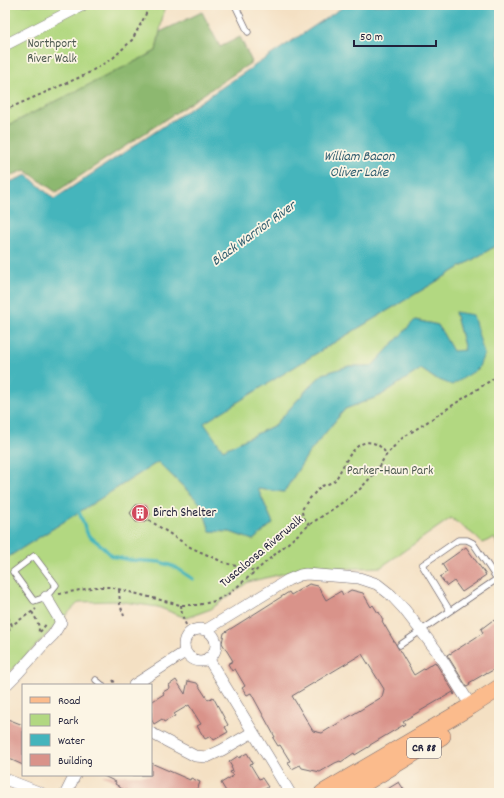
<svg xmlns="http://www.w3.org/2000/svg" width="504" height="798" font-family="Dekko,sans-serif">
<rect width="100%" height="100%" fill="#fcf5e5"/>
<filter id="ink" filterUnits="userSpaceOnUse"><feTurbulence type="fractalNoise" baseFrequency=".025" numOctaves="2"/><feDisplacementMap in="SourceGraphic" scale="8" xChannelSelector="R" yChannelSelector="G"/><feConvolveMatrix kernelMatrix="1 2 1 2 8 2 1 2 1" color-interpolation-filters="sRGB"/></filter>
<filter id="wash" filterUnits="userSpaceOnUse"><feTurbulence type="fractalNoise" baseFrequency=".012" numOctaves="4" result="noise"/><feDisplacementMap in="SourceGraphic" scale="16" xChannelSelector="R" yChannelSelector="G"/><feGaussianBlur stdDeviation="0.9" result="paint"/><feColorMatrix in="noise" values="0 0 0 0 0 0 0 0 0 0 0 0 0 0 0 0 0 1.4 0 .05"/><feComposite in="paint" operator="in"/></filter>
<g filter="url(#wash)">
<rect width="100%" height="100%" fill="#f4e0c3"/>
<path fill="#b2d881" stroke="#6a7d5e" d="M5,5H165L156,51L5,127Z
M499,244V547L494,538L482,543L474,535L451,518L381,567L295,571L248,582L211,609L186,618L158,607L117,601L79,602L5,677V559L158,462L201,504L210,531L230,532L253,540L273,523L258,489L284,492L308,454L345,409L380,396L421,369L434,378L478,369L455,312L465,350L453,352L438,325L415,320L372,366H349L323,374L310,386L275,425L223,450L203,423L330,345Z"/>
<path fill="#8db86f" stroke="#586d55" d="M202,12L220,47L240,37L252,62L56,192L25,170L5,178V127L156,51L160,32Z"/>
<path fill="#45b5bc" stroke="#346c7c" d="M346,5H499V244L330,345L204,423L223,450L275,425L310,386L323,374L349,366H372L415,320L438,325L453,351L465,350L455,312L473,315L484,354L478,369L452,385L434,378L421,369L380,396L345,409L308,454L284,492L258,489L273,523L253,540L230,532L210,531L201,504L158,462L5,559V184L27,175L54,199Z"/>
<g fill="none" stroke-linecap="round" stroke-linejoin="round">
<path stroke="#45b5bc" stroke-width="3.5" d="M79,512L88,535L102,546L112,556L129,560L160,562L175,567L193,579"/>
</g>
<g id="blocks">
<path fill="#d9938a" fill-rule="evenodd" d="M136,505H146L150,514L145,522H136L130,513Z
M466,547L486,575L480,579V580L462,592L454,581L447,586L440,577L447,572L442,564Z
M309,584L318,586L326,600L341,591L343,595L351,590L363,593L371,607L373,605L378,613L379,612L383,620L382,621L414,675L435,662L455,694L454,695L453,692L403,721L405,724L370,745V746L355,755L354,753L341,762L340,761L335,763L320,772L302,768L300,765L292,769L288,762L290,761L280,745L278,746L273,738L275,737L251,693L247,695L242,688L245,686L235,669L232,671L228,664L233,661L222,643L224,633L289,592L291,595ZM362,654L384,689L382,697L322,733L313,731L292,696Z
M499,618V667L486,674V673L469,683L470,685L467,687L447,655L450,653V654L478,636L483,633L481,629L493,620V621Z
M176,680L185,694L188,681L197,683L208,700L213,697L228,725L225,727L228,732L214,740L211,736L205,739L197,726L201,724L189,705L174,714L175,716L164,722L162,719L154,724L151,719V702L164,694L163,692L170,688L169,685Z
M5,718L23,725V765L5,757Z
M247,753L253,763L250,764L259,779L262,778L268,787L258,793H227L221,783L233,776L230,772L233,771L231,767H232L229,762L238,756L239,758Z
M151,763L190,780L191,778L200,782L196,793H132L120,788V787L115,784L116,782L102,775H151Z
M399,782L406,793H381Z"/>
</g>
</g>
<g filter="url(#ink)">
<use href="#blocks" fill-opacity="0" stroke="#6c646b" stroke-width="1"/>
<g fill="none" stroke-linecap="round" stroke-linejoin="round">
<defs>
<path id="lane" d="M235,5L248,32
M34,556L56,585L46,597L34,601L13,572Z
M497,579L450,611L422,565L458,540H467L473,543L497,579L499,583
M400,645L450,611
M96,680L102,685"/>
<path id="street" d="M5,45L81,6V5
M184 645a16 16 0 1 1 32 0a16 16 0 1 1-32 0Z
M206,630L288,580L300,575L306,574L359,578L377,584L391,595L404,609L436,650L471,706
M208,658L290,793
M134,685L185,652
M5,686L18,673L42,646L53,635L61,622L46,597
M151,733L195,756L207,757L222,750L253,732
M5,779L41,793
M66,793L75,775"/>
<path id="primary" d="M323,793L471,706L499,688
M348,793L442,736"/>
</defs>
<use href="#lane" stroke="#6c646b" stroke-width="7"/>
<use href="#street" stroke="#6c646b" stroke-width="12"/>
<use href="#primary" stroke="#6c646b" stroke-width="18"/>
<path stroke="#6c646b" stroke-width="2" stroke-dasharray="3 3" stroke-linecap="butt" d="M5,110L85,75L113,58L132,40L145,16L149,5
M149,520L190,547L225,563L255,571
M309,525C306,521 302,516 302,511C302,506 318,489 322,486C327,484 333,483 336,479C345,464 356,433 378,445C381,447 384,451 387,454
M119,590L120,604L124,616
M59,594L96,587H110L180,605H198L215,601L230,593L309,525L346,500L360,489L373,475L387,454L401,439L499,375
M181,605L182,615L186,625
M5,612L12,625L36,609
M32,612C36,619 41,626 38,634
M40,632L47,623
M5,636L12,625
M113,680L116,685"/>
<use href="#lane" stroke="#fff" stroke-width="5.5"/>
<use href="#street" stroke="#fff" stroke-width="11"/>
<use href="#primary" stroke="#fbbb8c" stroke-width="17"/>
</g>
</g>
<defs>
<symbol id="building-disc" viewBox="-11 -11 22 22"><circle r="9.5" fill="#d1495b" stroke="#fcf5e5"/><path d="M-4-6H4V6H1V3H-1V6H-4ZM-2.5-4.3h1.7v1.8h-1.7ZM.8-4.3h1.7v1.8H.8ZM-2.5-1h1.7V.8h-1.7ZM.8-1h1.7V.8H.8Z" fill="#fff"/></symbol>
</defs>
<g fill-rule="evenodd">
<use href="#building-disc" x="130" y="503" width="20" height="20"/>
</g>
<g text-anchor="middle" dominant-baseline="central" stroke-width="3.5" stroke-linejoin="round" paint-order="stroke">
<rect fill="#fcf5e5" stroke="#63616e" stroke-width="1" x="407" y="738" width="34" height="20" rx="3"/>
<g font-size="12" font-weight="bold" fill="#22223b">
<text x="424" y="748">CR 88</text>
</g>
<g font-size="13" fill="#4d5950" stroke="#fcf5e5">
<text x="52" y="44">Northport<tspan x="52" dy="15">River Walk</tspan></text>
<text x="390" y="471">Parker-Haun Park</text>
</g>
<g font-size="13" fill="#22223b" stroke="#fcf5e5" text-anchor="start">
<text x="153" y="513">Birch Shelter</text>
</g>
<g font-size="13" fill="#22223b" stroke="#fcf5e5">
<text transform="translate(262 552) rotate(-40)">Tuscaloosa Riverwalk</text>
</g>
<g font-size="14" font-style="italic" fill="#305d6f" stroke="#fcf5e5">
<text x="359" y="157">William Bacon<tspan x="359" dy="16">Oliver Lake</tspan></text>
<text transform="translate(254 234) rotate(-36)">Black Warrior River</text>
</g>
</g>
<rect width="504" height="798" fill="none" stroke="#fcf5e5" stroke-width="20"/>
<rect x="22" y="684" width="130" height="92" fill="#fcf5e5" stroke="#a5a1a1"/>
<rect x="30" y="697" width="20" height="6" fill="#fbbb8c" stroke="#a5a1a1"/>
<text x="58" y="704" font-size="12" fill="#22223b">Road</text>
<rect x="30" y="714" width="20" height="12" fill="#b2d881" stroke="#a5a1a1"/>
<text x="58" y="724" font-size="12" fill="#22223b">Park</text>
<rect x="30" y="734" width="20" height="12" fill="#45b5bc" stroke="#a5a1a1"/>
<text x="58" y="744" font-size="12" fill="#22223b">Water</text>
<rect x="30" y="754" width="20" height="12" fill="#d9938a" stroke="#a5a1a1"/>
<text x="58" y="764" font-size="12" fill="#22223b">Building</text>
<path d="M354 40v6h82v-6" fill="none" stroke="#22223b" stroke-width="2"/>
<text x="360" y="40" font-size="12" fill="#22223b" stroke="#fcf5e5" stroke-width="3" paint-order="stroke">50 m</text>
</svg>
